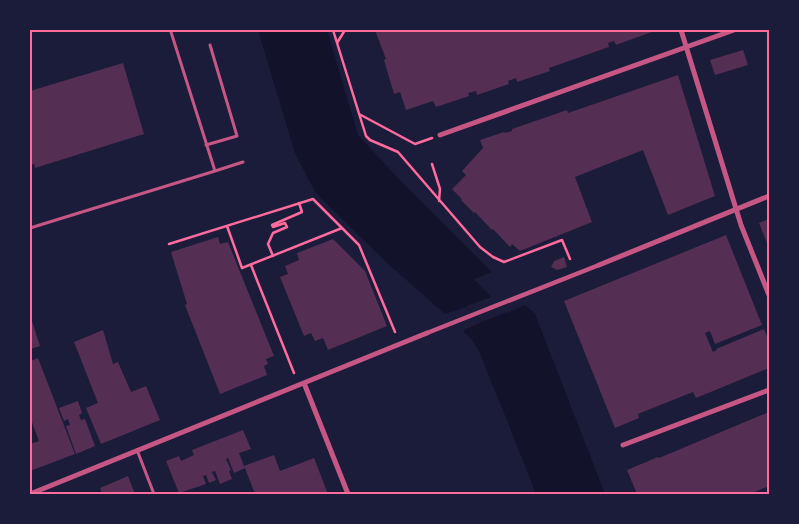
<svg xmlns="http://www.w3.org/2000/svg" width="799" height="524" font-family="Arial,sans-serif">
<rect width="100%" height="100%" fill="#1b1b3a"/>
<path fill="#12122b" d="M258,30H327L358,135L396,176L492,272L474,279L507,313L525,305L535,314L605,494H536C522,458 508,422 493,386C485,368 480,344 464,332V330L482,322L466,307L445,314L386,262L315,192L295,153Z"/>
<path fill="#1b1b3a" d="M494,296L508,310L525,303L527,304L482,322L466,306Z"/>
<path fill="#542f53" d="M375,30H657L616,45L614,41L608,43L609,47L549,68L550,71L517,82L516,78L508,81L509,84L477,95L476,91L468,93L469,96L436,107L433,101L406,110L400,92L394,94L384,60L386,59Z
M743,50L748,65L715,75L710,60Z
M123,63L144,134L35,168L34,164L30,165V91Z
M678,75L715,196L668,215L643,150L575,177L592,222L520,251L512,244L510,247L493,229L492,230L475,212L474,213L461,200L462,199L452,189L466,175L462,171L483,148L480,140L504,132L505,133L512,131V129L567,110L568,113Z
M769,219V248L759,223Z
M726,235L762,325L715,344L710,331L705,333L713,352L717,350L716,349L764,329L769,341V368L696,398L693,392L638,414L639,418L615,428L564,301Z
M218,237L220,244L228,242L274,356L266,359L268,364L264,366L267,375L220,394L185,305L187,304L171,252Z
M333,239L365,271L387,326L328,350L323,338L315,341L311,333L304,336L280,277L288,274L285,266L299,260L297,253Z
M564,257L567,267L557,270L551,267L554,261Z
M30,315L40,346L30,349Z
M103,330L113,364L118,362L131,392L146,386L160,420L101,444L86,408L98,403L74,342Z
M38,358L75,454L30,471V444L39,441L30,417V361Z
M78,401L82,413L79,415L81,420L85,419L95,446L76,454L66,426L70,425L68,419L64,421L59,408Z
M769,412V486L750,494H637L627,470L658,457L659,458Z
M243,430L251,449L239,453L244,466L274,455L280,471L314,458L328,494H255L245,468L234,473L228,458L226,459L231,470L229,471L232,479L220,484L215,471L212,472L216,480L209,483L206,475L203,476L206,484L179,493L166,461L179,456L181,461L194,455L192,450Z
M128,476L135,494H102L100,488Z"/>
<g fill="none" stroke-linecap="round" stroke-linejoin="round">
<path stroke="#ff6b9d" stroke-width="2.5" d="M333,30L366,136L370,140L398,152L480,247L493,257L504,262L562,240L570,259
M337,43L345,30
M359,114L415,144L432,138
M432,164L440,189L439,201
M227,226L242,268L342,228
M169,244L313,199L359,245L395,332
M273,256L268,244L273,233L287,227L285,223L273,227L272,225L302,212L299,203
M251,265L294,373"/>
<path stroke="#c65784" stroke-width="3" d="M206,145L237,136L210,45
M215,171L243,162
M30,228L215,171L171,32
M137,450L154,494"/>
<path stroke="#c65784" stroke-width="4.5" d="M427,333L599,265"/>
<path stroke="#c65784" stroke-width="5" d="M681,30L741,225L769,295
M440,135L734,30
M599,265L769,196
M304,383L348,494
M623,445L769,390
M30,494L427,333"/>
</g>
<rect width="799" height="524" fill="none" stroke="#1b1b3a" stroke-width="62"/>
<rect x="31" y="31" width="737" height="462" fill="none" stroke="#ff6b9d" stroke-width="2"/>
</svg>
